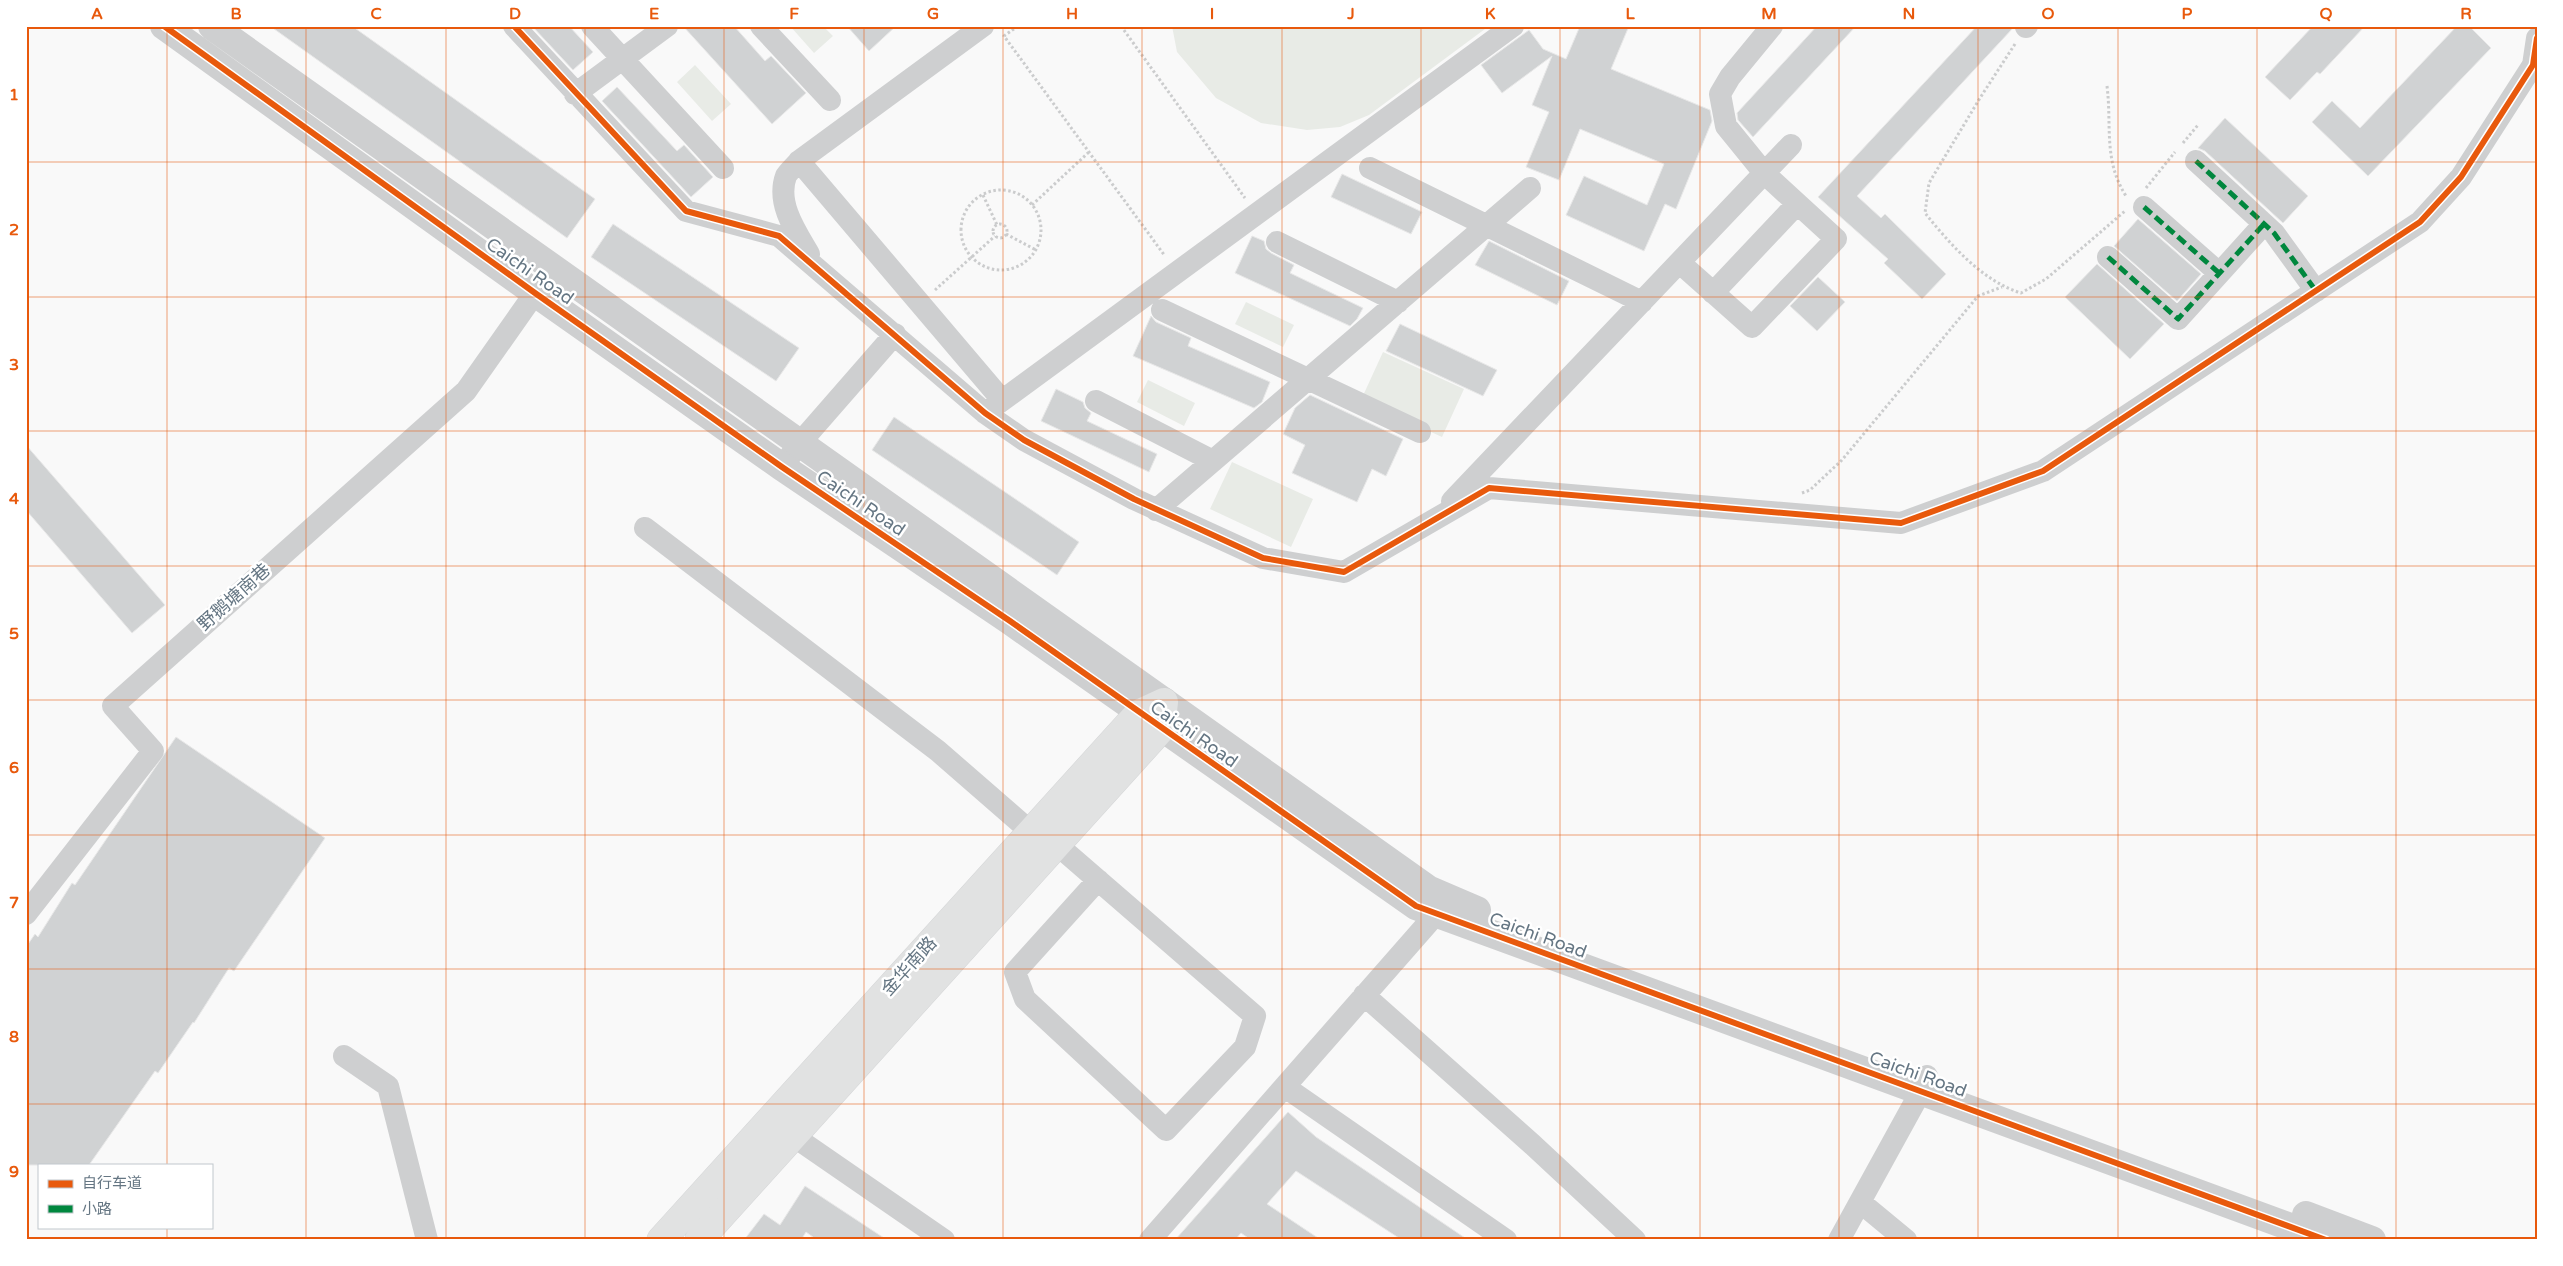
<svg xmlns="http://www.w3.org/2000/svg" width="2563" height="1266" font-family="'Varela Round','Noto Sans SC',sans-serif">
<rect width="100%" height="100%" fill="#f9f9f9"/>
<path fill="#e8ebe6" d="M790,26H823L833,36L814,53Z
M1172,26H1489L1369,115L1340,127L1307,130L1261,123L1216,98L1177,52Z
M695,65L731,104L712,121L677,82Z
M1246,302L1294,325L1283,347L1235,324Z
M1383,352L1464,389L1442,437L1361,400Z
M1148,380L1195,403L1184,426L1137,402Z
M1232,462L1313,499L1291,547L1210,509Z"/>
<path fill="#d0d2d3" stroke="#e8e8e8" d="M270,26H352L595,199L567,238Z
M532,26H569L593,52L573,70Z
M683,26H734L765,61L771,56L806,93L772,124Z
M847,26H896L869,51Z
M1580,26H1629L1611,69L1710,110L1712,121L1676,209L1665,204L1644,251L1566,215L1584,176L1647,205L1664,164L1580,129L1559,180L1526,167L1549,112L1532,105L1552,56L1502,93L1481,65L1529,30L1543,49L1566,59Z
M1817,26H1856L1753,137L1738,120L1737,113Z
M1977,26L2013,28L1857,196L1881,218L1885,214L1946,274L1922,299L1884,263L1888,259L1818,197Z
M2313,26H2365L2320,74L2317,72L2290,100L2265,77Z
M2457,26H2469L2491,48L2368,176L2312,122L2332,101L2360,128Z
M617,87L677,151L684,145L713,177L691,197L602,101Z
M2225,118L2308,196L2283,223L2205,151L2198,148Z
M1342,174L1422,212L1411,234L1331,197Z
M2138,219L2201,274L2177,301L2114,246Z
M613,224L799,348L776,381L591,257Z
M1252,236L1264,241L1266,249L1271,253L1294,265L1290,273L1363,308L1357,319L1350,326L1235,273Z
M1489,241L1569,281L1557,305L1475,265Z
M2097,264L2164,324L2130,359L2065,297Z
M1818,277L1845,302L1817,331L1790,306Z
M1151,316L1156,322L1191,338L1188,346L1270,382L1262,402L1254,408L1133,356Z
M1400,324L1497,370L1483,396L1386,351Z
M1056,389L1083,402L1085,408L1091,413L1087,421L1157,454L1149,472L1041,421Z
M1310,395L1403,439L1386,476L1372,469L1357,502L1292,473L1305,445L1283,434L1295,408Z
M894,417L1079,542L1057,575L872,450Z
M26,445L165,605L132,633L26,510Z
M176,737L325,838L234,971L229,968L194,1023L193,1022L158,1073L155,1071L89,1165H26V947L35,934L38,937L72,883L75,885Z
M1288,1112L1316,1137L1468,1240H1402L1296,1171L1267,1204L1321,1240H1251L1241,1233L1235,1240H1175Z
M805,1186L887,1240H817L806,1232L801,1240H744L764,1214L780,1225Z"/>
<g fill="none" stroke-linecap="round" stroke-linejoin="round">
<defs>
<path id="secondary" d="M661,1240L1138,714L1164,702
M699,1240L1161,729L1164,702"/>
</defs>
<use href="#secondary" stroke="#d5d6d7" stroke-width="29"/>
<path stroke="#cbcccd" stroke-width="3" stroke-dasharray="2.5 2.5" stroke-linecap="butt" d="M1018,26L1004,36L1165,256
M1121,26L1245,198
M2015,44L1980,98L1929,183L1925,213C1950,244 1982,281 2021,293L2046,279L2125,211
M2107,86C2112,126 2103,160 2126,196
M2183,143L2198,125
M2146,188L2175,152
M961 230a40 40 0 1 1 80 0a40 40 0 1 1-80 0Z
M983,195L997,225
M1032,205L1089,152
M993 231a7 7 0 1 1 14 0a7 7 0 1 1-14 0Z
M1006,234L1036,250
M935,290L995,236
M1802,493L1810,490L1842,460L1978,296L2002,287"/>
<path stroke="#cecfd0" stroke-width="22" d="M514,26L686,211L779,236L985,413L1024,440L1134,499L1263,558L1344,572L1489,488L1901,523L2043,471L2420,222L2461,177L2533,65L2537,38
M592,26L723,168
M761,26L830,100
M2026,27L2027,26
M575,94L667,26
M799,161L1002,400
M2196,161L2274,233L2316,291
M1370,168L1642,302
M2144,207L2219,273
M1277,242L1398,302
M809,254C796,232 776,203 786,176C789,171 795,166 799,161L983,26
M2108,257L2178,319L2264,224
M1680,263L1752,327L1836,239L1765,174L1726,126L1720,94L1730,77L1772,26
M1713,293L1797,204
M1162,310L1420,432
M1096,401L1213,461
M985,413L1513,26
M782,467L799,444L895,334
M1452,501L1791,145
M1156,510L1530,188
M645,528L938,751L1031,832
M1055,843L1255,1016L1245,1047L1166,1130L1025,999L1015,972L1098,880
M26,914L153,751L113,706L466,391L535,293
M1364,995L1533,1145L1635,1240
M344,1056L388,1086L427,1240
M1285,1087L1506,1240
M770,1120L944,1240
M1860,1202L1906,1240
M1150,1240L1436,914L1448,905
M1839,1240L1921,1091L1927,1076"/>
<path stroke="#cecfd0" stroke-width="28" d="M164,26L535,293L782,467L1010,621L1416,906L2326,1240
M212,26L1428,889L1477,910
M2306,1215L2372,1240"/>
<use href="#secondary" stroke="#e1e2e2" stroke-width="28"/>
<path stroke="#00873e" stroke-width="5" stroke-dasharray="10 5" stroke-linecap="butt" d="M2026,27L2027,26
M2196,161L2274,233L2316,291
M2144,207L2219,273
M2108,257L2178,319L2264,224"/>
<defs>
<path id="cycleway" d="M164,26L535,293L782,467L1010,621L1416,906L2326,1240
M514,26L686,211L779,236L985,413L1024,440L1134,499L1263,558L1344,572L1489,488L1901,523L2043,471L2420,222L2461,177L2533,65L2537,38"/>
</defs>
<use href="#cycleway" stroke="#fff" stroke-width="9"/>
<use href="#cycleway" stroke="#e8590c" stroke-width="6"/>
</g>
<path fill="none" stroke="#e8590c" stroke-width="1" stroke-opacity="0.55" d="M167,26V1165M306,26V1240M446,26V1240M585,26V1240M724,26V1240M864,26V1240M1003,26V1240M1142,26V1240M1282,26V1240M1421,26V1240M1560,26V1240M1700,26V1240M1839,26V1240M1978,26V1240M2118,26V1240M2257,26V1240M2396,26V1240M26,162H2537M26,297H2537M26,431H2537M26,566H2537M26,700H2537M26,835H2537M26,969H2537M26,1104H2537M167,1227V1240"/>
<g text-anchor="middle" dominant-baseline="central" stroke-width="5" stroke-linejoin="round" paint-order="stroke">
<g font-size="18" fill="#657683" stroke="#fff">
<text transform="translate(530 271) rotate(35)">Caichi Road</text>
<text transform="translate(861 503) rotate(34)">Caichi Road</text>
<text transform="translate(234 597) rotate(-42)">野鹅塘南巷</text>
<text transform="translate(1194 734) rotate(35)">Caichi Road</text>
<text transform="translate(1538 935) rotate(20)">Caichi Road</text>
<text transform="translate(909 966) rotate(-48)">金华南路</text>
<text transform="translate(1918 1074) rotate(20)">Caichi Road</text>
</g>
</g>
<rect width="2563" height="1266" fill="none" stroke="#ffffff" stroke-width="55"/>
<rect x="38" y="1164" width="175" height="65" fill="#ffffff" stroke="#c1c8cd"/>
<rect x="48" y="1180" width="25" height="8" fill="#e8590c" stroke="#c1c8cd"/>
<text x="82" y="1188" font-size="15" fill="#657683">自行车道</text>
<rect x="48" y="1205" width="25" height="8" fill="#00873e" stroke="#c1c8cd"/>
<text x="82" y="1214" font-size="15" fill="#657683">小路</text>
<rect x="28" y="28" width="2508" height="1210" fill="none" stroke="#e8590c" stroke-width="2"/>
<g font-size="16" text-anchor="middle" font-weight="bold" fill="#e8590c">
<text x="97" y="19">A</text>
<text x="236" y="19">B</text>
<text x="376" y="19">C</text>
<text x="515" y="19">D</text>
<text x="654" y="19">E</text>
<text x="794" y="19">F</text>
<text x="933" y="19">G</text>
<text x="1072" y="19">H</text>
<text x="1212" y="19">I</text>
<text x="1351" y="19">J</text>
<text x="1490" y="19">K</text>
<text x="1630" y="19">L</text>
<text x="1769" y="19">M</text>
<text x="1909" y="19">N</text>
<text x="2048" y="19">O</text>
<text x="2187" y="19">P</text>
<text x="2326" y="19">Q</text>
<text x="2466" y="19">R</text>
<text x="14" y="100">1</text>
<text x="14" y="235">2</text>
<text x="14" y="370">3</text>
<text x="14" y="504">4</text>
<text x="14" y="639">5</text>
<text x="14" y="773">6</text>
<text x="14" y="908">7</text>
<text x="14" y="1042">8</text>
<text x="14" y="1177">9</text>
</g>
</svg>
